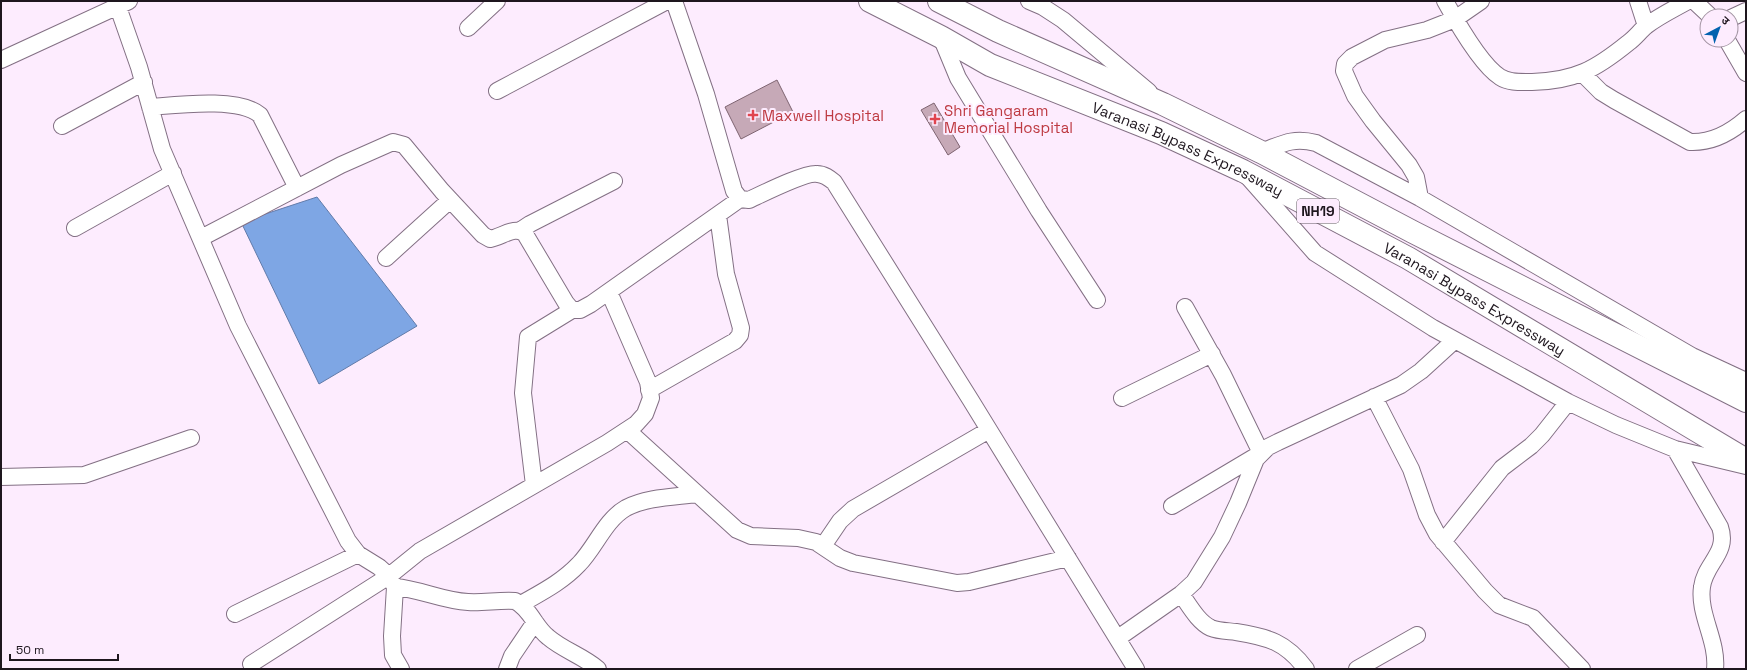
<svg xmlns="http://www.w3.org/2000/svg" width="1747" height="670" font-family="'Space Grotesk','Noto Sans Devanagari',sans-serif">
<rect width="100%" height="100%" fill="#fdecfe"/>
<path fill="#7ea6e4" stroke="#617ba9" d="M317,197L417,326L319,384L241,222Z"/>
<path fill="#c6a9b7" stroke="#7e6471" d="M777,80L793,112L741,139L725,107Z
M934,103L960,147L948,155L921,110Z"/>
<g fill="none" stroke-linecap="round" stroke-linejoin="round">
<defs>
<path id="minor" d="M674,1L706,94L734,191L740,199L749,200C762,194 806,172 817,174C824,174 829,178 834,182L970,399L1136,669
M1029,1L1043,7L1063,20L1149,92
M1445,1C1456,21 1481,65 1500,77C1509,83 1521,82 1532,82C1575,81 1596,69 1628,43C1635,38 1640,31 1646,26C1659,16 1674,9 1688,1
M1638,1L1646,26
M1694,1L1710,16
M118,7L139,67L162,149L238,326L348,541L358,554L379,567L389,576L395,587L392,636L393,655L401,669
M1731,18L1746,11
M468,28L497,1
M941,37L958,78L1039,211L1097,300
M1727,40L1746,73
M1,60L129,1
M1582,73L1601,92L1614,100L1690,142C1712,143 1730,133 1746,119
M497,91L667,1
M150,107C177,105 239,97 260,115L297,188
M62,126L144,82
M1261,152C1282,144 1293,137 1316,143L1420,198L1692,356L1746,381
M1248,177L1315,253L1433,328L1568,402L1616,425L1675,449L1746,466
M1420,198L1416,177L1409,165L1373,121L1355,96L1344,71L1345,64L1352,57L1385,40L1427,30L1455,19L1481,1
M75,228L173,173
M521,230L530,224L614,181
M201,238L341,165L393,142L404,145L442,191L483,235L490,239C502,237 515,225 525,234L566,303L572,310H580L591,304L740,199
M386,258L450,200
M649,390L735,341L740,335L741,328L726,274L718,215
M1374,397L1411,469L1427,515L1437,534L1485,591L1499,605L1533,618L1582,669
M1122,398L1212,354
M627,430L737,530L751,536L798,538L816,542L840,558L853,563L957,583L969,582L1068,558
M1675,449L1720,527C1729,553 1705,563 1702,587C1698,614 1718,641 1715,669
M1,477L84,475L191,438
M534,485L523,393L528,337L572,310
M1172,506L1261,453L1223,375L1185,307
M1443,542L1502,468L1531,446L1542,435L1568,402
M823,546L840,521L853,509L989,430
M395,587C420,589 443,601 468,602C483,603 499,600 515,601C530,608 535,627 548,637C563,650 583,656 598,669
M1181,594C1189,605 1198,622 1211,628C1218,631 1228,631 1236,632C1268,637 1286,642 1306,669
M521,604C542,592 562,582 579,564C595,548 605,520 626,508C647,497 674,497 697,494
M235,614L358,554
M1118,638L1181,594L1194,582L1222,537L1238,503L1256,459L1268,447L1278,442L1401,385L1421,371L1455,340
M251,664L389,576L420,551L607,443L636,424L645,414L651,398L648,382L609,292
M507,669L512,656L535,622
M1357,669L1417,635"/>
<g id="highway">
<path id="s1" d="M870,1L941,37L990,65L1161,133L1243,171L1408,258L1746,460"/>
<path d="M939,1L998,31L1163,104L1261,152L1413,232L1746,401"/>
</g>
</defs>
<use href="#minor" stroke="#837084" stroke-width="18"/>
<use href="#highway" stroke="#837084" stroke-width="24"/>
<use href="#minor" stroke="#fff" stroke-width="16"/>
<use href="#highway" stroke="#fff" stroke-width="22"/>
</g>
<g fill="#e0444e" stroke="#fdecfe" stroke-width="1.5">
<path d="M751 109h4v4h4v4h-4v4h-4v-4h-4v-4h4z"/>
<path d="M933 113h4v4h4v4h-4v4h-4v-4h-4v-4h4z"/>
</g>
<g text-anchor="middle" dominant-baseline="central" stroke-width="4" stroke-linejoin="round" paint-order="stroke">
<rect fill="#fdecfe" stroke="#615661" stroke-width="1" x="1297" y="199" width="42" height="24" rx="3"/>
<g font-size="14" font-weight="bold" fill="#1e161e">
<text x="1318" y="211">NH19</text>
</g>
<g font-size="15" fill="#be3a42" stroke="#fdecfe" text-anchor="start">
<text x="944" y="110">Shri Gangaram<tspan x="944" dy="17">Memorial Hospital</tspan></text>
<text x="762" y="115">Maxwell Hospital</text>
</g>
<g font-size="15" fill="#1e161e" stroke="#fdecfe">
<text stroke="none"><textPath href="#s1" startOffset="351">Varanasi Bypass Expressway</textPath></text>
<text stroke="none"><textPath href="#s1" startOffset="675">Varanasi Bypass Expressway</textPath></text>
</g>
</g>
<rect width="1747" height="670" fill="none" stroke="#1e161e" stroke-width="4"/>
<g transform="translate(1719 28) rotate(41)"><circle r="19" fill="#fdecfe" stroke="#a496a4"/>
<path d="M0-3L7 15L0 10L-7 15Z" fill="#0162af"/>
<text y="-6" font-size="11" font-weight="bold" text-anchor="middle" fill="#1e161e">उ</text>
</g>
<path d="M10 654v6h108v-6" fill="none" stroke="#1e161e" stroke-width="2"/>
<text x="16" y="654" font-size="12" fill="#1e161e" stroke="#fdecfe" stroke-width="3" paint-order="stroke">50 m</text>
</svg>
